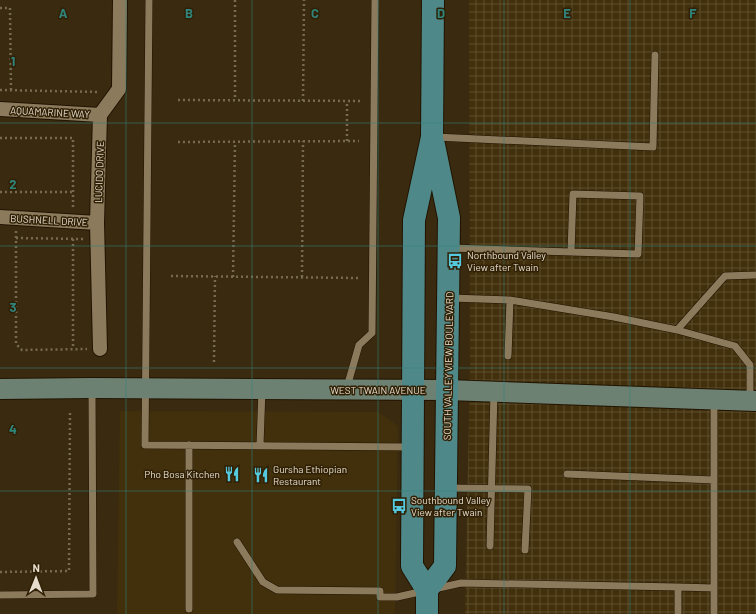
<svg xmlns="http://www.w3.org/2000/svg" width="756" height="614" font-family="Barlow,sans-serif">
<defs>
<pattern id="industrial-grid" width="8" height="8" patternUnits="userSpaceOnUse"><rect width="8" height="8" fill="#42300c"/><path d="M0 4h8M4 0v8" fill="none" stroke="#5d4e2e"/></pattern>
</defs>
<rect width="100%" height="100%" fill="#3a2b10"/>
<path fill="#42300c" d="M120,411L378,412L398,426L395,614H117Z"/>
<path fill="url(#industrial-grid)" d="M469,0H756V614H465L470,369Z"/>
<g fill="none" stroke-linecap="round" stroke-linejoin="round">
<defs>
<path id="lane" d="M149,0L145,445L411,447
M435,137L653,147L655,55
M451,248L571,252L573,194L640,196L638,254L571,252
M451,298L510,300L508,356
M510,300L614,317L677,330L725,276L756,275
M677,330L735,346L750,365V400
M347,387L359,345L372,333L375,0
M260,445L262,389
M567,474L714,480
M448,488L528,489L525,550
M237,542L263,582L277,590L380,591V597H397L424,591
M490,546L494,392
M678,587L714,588
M434,589L461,583L678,587V614
M0,595L93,594L92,389
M189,609V445
M714,614V400"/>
<path id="street" d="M0,109L100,115
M0,217L97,223
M100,349L97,223L100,115L119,89L120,0"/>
<path id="secondary" d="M0,389L92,388L447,390L756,401"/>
<path id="primary" d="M427,590L445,566L449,218L434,145
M427,614V590L412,566L414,220L432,137L433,0"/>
</defs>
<use href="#lane" stroke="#211300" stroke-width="8"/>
<use href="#street" stroke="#211300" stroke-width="16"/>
<use href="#secondary" stroke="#211300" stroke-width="22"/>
<use href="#primary" stroke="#211300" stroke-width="24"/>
<path stroke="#776a53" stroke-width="2.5" stroke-dasharray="2 3" stroke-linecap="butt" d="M235,0V100
M0,8H10L11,91
M0,90L99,92
M178,100L363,101
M303,101L304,0
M0,138H73V207
M347,141V101
M178,142L359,141
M0,192H73
M16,231V344L22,350L87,349
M16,238L84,239
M73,239V349
M171,276L359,278
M233,277L235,142
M302,277L303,141
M214,362L215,276
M0,572L69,571L70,412"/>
<use href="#lane" stroke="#8c7a5d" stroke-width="7"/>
<use href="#street" stroke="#8c7a5d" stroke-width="14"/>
<use href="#secondary" stroke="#6d8172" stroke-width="20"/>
<use href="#primary" stroke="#4f8888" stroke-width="22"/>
</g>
<path fill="none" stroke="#2f857c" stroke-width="1" stroke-opacity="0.55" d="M126,0V614M252,0V614M378,0V614M504,0V614M630,0V614M0,123H756M0,246H756M0,368H756M0,491H756"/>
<defs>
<symbol id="bus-bare" viewBox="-9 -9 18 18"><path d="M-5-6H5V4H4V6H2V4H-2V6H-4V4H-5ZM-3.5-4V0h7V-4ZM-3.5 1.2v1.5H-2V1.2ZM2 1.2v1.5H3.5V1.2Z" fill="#55cadf" stroke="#302106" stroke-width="2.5" paint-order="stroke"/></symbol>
<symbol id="restaurant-bare" viewBox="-9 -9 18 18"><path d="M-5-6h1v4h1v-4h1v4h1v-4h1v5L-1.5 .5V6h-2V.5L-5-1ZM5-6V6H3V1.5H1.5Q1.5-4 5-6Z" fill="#55cadf" stroke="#302106" stroke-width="2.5" paint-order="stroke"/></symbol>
</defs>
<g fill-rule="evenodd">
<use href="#bus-bare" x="444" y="250" width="22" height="22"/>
<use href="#restaurant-bare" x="221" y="463" width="22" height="22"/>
<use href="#restaurant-bare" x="250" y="464" width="22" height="22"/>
<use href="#bus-bare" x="388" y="495" width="22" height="22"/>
</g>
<g text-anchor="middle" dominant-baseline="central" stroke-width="3" stroke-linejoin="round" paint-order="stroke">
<g font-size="10" fill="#e6ddcd" stroke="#302106">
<text transform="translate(50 112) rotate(3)">AQUAMARINE WAY</text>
<text transform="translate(99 172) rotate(-88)">LUCIDO DRIVE</text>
<text transform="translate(49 220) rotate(3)">BUSHNELL DRIVE</text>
<text transform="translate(448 366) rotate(-89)">SOUTH VALLEY VIEW BOULEVARD</text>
<text x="378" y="390">WEST TWAIN AVENUE</text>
</g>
<g font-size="10" fill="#e6ddcd" stroke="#302106" text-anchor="start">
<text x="467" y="255">Northbound Valley<tspan x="467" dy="12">View after Twain</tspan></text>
<text x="273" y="469">Gursha Ethiopian<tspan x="273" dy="12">Restaurant</tspan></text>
<text x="220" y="474" text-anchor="end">Pho Bosa Kitchen</text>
<text x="411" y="500">Southbound Valley<tspan x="411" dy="12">View after Twain</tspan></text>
</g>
</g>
<g font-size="13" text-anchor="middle" font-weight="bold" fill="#2f857c" stroke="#302106" stroke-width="3" stroke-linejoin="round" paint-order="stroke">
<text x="63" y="18">A</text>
<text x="189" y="18">B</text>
<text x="315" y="18">C</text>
<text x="441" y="18">D</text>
<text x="567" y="18">E</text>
<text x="693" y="18">F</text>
<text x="13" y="66">1</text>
<text x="13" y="189">2</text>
<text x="13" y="312">3</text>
<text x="13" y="434">4</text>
</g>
<g transform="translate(36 578) rotate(1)" stroke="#302106" stroke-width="3" paint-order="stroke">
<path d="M0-3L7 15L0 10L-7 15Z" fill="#e6ddcd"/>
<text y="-6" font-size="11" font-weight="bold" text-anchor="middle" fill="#e6ddcd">N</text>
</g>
</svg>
